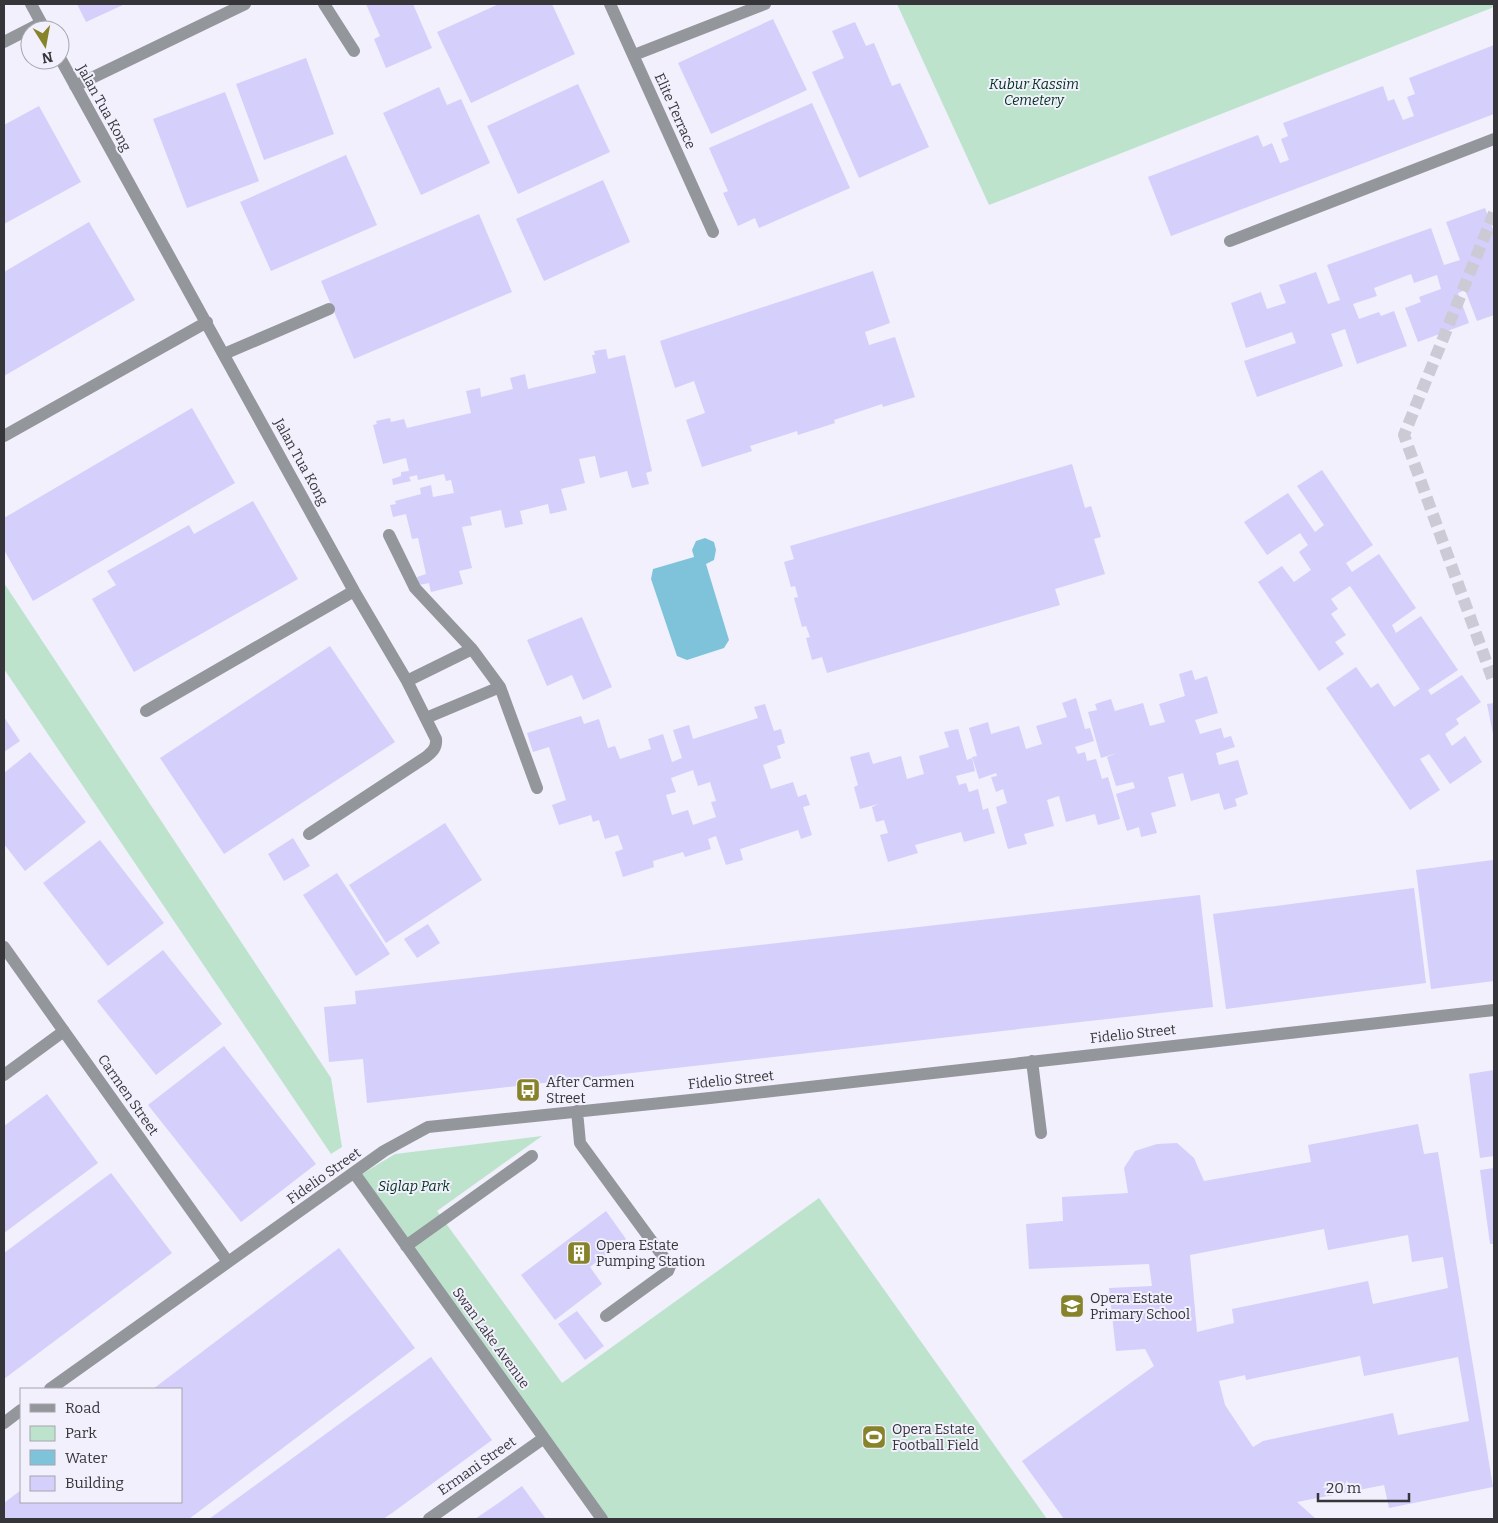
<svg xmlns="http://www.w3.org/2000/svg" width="1498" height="1523" font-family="Bitter,serif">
<rect width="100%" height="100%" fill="#f1f0fc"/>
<path fill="#bee3cd" d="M897,4H1494V7L989,205Z
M4,583L331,1078L342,1147L331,1154L4,669Z
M542,1136L437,1211L562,1383L819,1198L1047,1519H608L362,1174L395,1154Z"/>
<path fill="#7fc3da" d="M705,538L714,542L716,550L714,560L706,564L729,640L724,648L687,660L677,656L651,579L653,569L694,557L692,550L696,541Z"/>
<path fill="#d4cffb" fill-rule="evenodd" d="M77,4H125L86,22Z
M366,4H413L432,48L386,68L374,39L380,36Z
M499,4H552L575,54L471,103L437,32Z
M773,19L807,90L711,134L678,63Z
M855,22L866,46L874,43L892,86L900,83L929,147L859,178L812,72L844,58L832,31Z
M1494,45V114L1171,236L1148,177L1258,135L1263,147L1272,143L1280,163L1289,160L1281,139L1288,136L1283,123L1383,86L1388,101L1394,99L1403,120L1414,116L1407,97L1415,94L1409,78Z
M306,58L334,134L264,160L236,84Z
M578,84L610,152L518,194L487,126Z
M439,87L447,105L461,99L490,163L421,195L383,113Z
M225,92L259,181L187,208L153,119Z
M812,103L850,188L759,228L755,218L738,226L723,193L728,191L709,148Z
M39,106L81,182L4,224V125Z
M346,155L377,225L271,271L240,202Z
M603,180L630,242L544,281L516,219Z
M1485,208L1494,232V315L1477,321L1465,290L1458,293L1469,323L1418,342L1405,308L1421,302L1419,297L1441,289L1437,275L1414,283L1411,274L1374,288L1377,296L1353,304L1359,319L1379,312L1381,316L1394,311L1407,346L1357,364L1345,329L1331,334L1343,366L1257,397L1244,361L1296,343L1292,332L1246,348L1231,303L1261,292L1267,309L1286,303L1279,285L1316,272L1328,304L1340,300L1327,265L1431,228L1444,265L1460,260L1446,222Z
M479,214L512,292L354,359L321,281Z
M89,222L135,300L4,376V272Z
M873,271L890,323L865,332L869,345L895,337L915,397L883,407L882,404L834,420L835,423L798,435L797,431L750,446L752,451L702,467L686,420L705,413L694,381L675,388L660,341Z
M606,349L608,359L625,355L652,471L646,473L649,484L632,488L627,471L600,478L595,456L579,459L585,483L561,489L567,510L550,514L548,504L520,511L523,524L505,528L501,510L470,517L472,525L462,527L472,568L459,571L463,584L431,592L429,583L419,585L417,577L426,574L418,538L412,539L406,514L393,517L390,505L396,504L395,501L421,494L420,488L431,485L433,497L454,493L451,480L446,481L444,474L418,480L417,475L409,477L411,481L393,485L392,479L401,476V472L409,471L406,458L383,464L373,425L377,424L376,421L390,418L391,422L404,419L407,428L471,413L466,391L480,388L481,397L513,389L510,378L525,374L528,389L596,373L592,355H595L594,351Z
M192,408L235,483L33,601L4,550V518Z
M1072,464L1085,508L1091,506L1101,537L1094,539L1105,574L1055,589L1060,605L827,673L822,657L812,660L806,638L810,637L806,626L802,627L794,598L798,597L795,586L791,587L784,562L794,559L790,546Z
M1322,470L1373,545L1346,563L1352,572L1379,554L1416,608L1392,625L1396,633L1421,616L1458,670L1428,690L1431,695L1462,675L1481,702L1456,719L1459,724L1445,734L1452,746L1465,736L1482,762L1450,784L1429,754L1420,759L1440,790L1410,810L1326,688L1356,667L1371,688L1378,683L1394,707L1420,689L1350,586L1331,599L1338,609L1331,614L1346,635L1335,642L1344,654L1319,671L1258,582L1282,566L1294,582L1311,570L1299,552L1308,545L1300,533L1267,555L1244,522L1288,493L1315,532L1324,525L1297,486Z
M253,501L298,579L134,672L92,599L116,585L107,571L189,525L194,534Z
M582,617L612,687L583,700L572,675L547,686L527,640Z
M330,646L395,742L224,854L160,758Z
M1192,670L1195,680L1207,676L1218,713L1195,720L1200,734L1221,728L1224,738L1231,736L1235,747L1216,753L1219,765L1238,760L1248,794L1235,799L1237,806L1224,810L1219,793L1191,801L1183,773L1168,777L1176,806L1151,813L1157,833L1141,837L1139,827L1127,831L1116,794L1135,788L1133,782L1116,786L1107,757L1117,753L1101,758L1088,712L1097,710L1095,704L1111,699L1115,711L1143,703L1150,726L1165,722L1159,704L1185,696L1179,674Z
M1076,698L1085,729L1090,728L1094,741L1075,747L1078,754L1085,752L1087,761L1096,759L1102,779L1108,777L1120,819L1098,825L1095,814L1066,822L1059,796L1047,800L1054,826L1024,834L1027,844L1008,849L996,807L1007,803L1003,789L996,792L991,777L997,776L996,773L979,779L972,757L977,756L969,728L988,722L991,734L1019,726L1026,749L1042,744L1036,726L1067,717L1062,703Z
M1494,703V734H1493L1487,704Z
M765,704L774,731L781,729L785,743L777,746L781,758L763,765L771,789L793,782L798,797L806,794L810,805L803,807L812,835L801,839L798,830L740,849L743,860L726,865L716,836L708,839L711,849L685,857L683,852L653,861L654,867L623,877L615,852L623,849L618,835L605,839L599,820L593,822L591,815L559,825L552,805L566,800L549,747L533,752L527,733L581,716L584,724L599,719L608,748L615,746L620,759L651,749L648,739L663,734L672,762L682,758L673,730L689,725L693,739L758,718L754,707ZM693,770L698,786L710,782L716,801L711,802L716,817L693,825L688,810L672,815L666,795L676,792L671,778Z
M4,717L20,741L4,752Z
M958,729L967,760L972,758L975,771L956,776L959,785L966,783L969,792L978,789L983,810L988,808L995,833L964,842L961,832L915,845L918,853L888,862L880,835L888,833L884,820L876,822L872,807L878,804L860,809L854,787L858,785L850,757L869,752L873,764L901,756L907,779L924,774L919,756L949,747L944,732Z
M30,752L86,822L25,871L4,844V773Z
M445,823L482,880L386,943L349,885Z
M293,838L310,866L284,881L268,854Z
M100,840L164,923L108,966L43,883Z
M1493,860L1494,981L1431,989L1416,870Z
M337,873L390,954L356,976L303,895Z
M1414,888L1426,983L1226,1009L1213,914Z
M1200,895L1213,1007L367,1103L363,1059L329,1062L324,1007L356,1004L355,991Z
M428,924L440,943L417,958L404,939Z
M163,950L222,1024L156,1075L97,1001Z
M224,1046L316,1164L241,1222L148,1105Z
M1494,1070V1156L1480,1158L1469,1074Z
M47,1094L98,1163L4,1233V1126Z
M1418,1124L1424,1154L1438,1152L1493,1487L1389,1508L1384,1485L1297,1502L1316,1519H1064L1022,1461L1154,1366L1145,1349L1116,1351L1109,1288L1152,1286L1149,1264L1029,1269L1026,1224L1063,1221L1062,1197L1128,1193L1124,1168L1135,1151L1157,1144L1177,1143L1194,1158L1204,1181L1311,1162L1308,1145ZM1324,1229L1328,1250L1408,1235L1412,1262L1443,1257L1448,1288L1373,1304L1368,1281L1232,1309L1234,1323L1197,1332L1190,1255ZM1360,1356L1364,1376L1458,1357L1469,1421L1398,1435L1393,1413L1263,1441L1253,1447L1225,1405L1219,1381L1245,1375L1246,1380Z
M1494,1168V1244H1490L1480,1170Z
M111,1173L172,1253L4,1379V1253Z
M606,1211L626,1239L590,1267L602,1284L555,1320L521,1275Z
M339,1248L415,1348L189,1519H4V1503L21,1490V1502H181V1389H153Z
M577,1311L604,1346L585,1360L558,1324Z
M431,1357L492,1440L392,1513L383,1519H209Z
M522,1486L546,1519H475L497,1504Z"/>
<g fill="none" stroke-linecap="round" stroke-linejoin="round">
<path stroke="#cccbd5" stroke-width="12" stroke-dasharray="12 6" stroke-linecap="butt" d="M1494,213L1404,435L1494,683"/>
<path stroke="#93969a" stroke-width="12" d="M31,4L45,30
M324,4L354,51
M610,4L713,232
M4,42L41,23
M634,55L765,4
M60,58L354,591L407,681L436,739C437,748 432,752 426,757L309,834
M75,86L245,4
M1230,241L1494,139
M224,354L329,309
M4,436L207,322
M389,535L415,588L472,649L500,687L537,788
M407,681L472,649
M146,711L354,591
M426,718L500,687
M4,947L228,1262
M1032,1061L1041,1133
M4,1075L64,1031
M577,1111L580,1143L670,1266L668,1271L606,1316
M355,1174L602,1519
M406,1246L532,1156
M50,1389L384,1151L428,1127L710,1098L1494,1010
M4,1423L21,1410
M429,1519L544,1438"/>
</g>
<defs>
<symbol id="bus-square" viewBox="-11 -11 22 22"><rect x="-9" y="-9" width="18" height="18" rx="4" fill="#86832b" stroke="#f1f0fc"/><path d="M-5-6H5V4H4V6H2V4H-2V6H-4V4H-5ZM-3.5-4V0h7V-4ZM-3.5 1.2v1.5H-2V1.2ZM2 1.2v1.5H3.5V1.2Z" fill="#fff"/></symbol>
<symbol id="building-square" viewBox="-11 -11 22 22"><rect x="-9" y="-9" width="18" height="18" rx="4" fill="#86832b" stroke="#f1f0fc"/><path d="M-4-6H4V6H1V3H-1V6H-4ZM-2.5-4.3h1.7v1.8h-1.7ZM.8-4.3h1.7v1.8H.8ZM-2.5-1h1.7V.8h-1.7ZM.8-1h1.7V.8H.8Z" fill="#fff"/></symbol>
<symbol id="school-square" viewBox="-11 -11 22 22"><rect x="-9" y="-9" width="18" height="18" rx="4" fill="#86832b" stroke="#f1f0fc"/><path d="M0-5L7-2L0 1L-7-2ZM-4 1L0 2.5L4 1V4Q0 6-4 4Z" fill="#fff"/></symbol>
<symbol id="stadium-square" viewBox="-11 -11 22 22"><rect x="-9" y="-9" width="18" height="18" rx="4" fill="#86832b" stroke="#f1f0fc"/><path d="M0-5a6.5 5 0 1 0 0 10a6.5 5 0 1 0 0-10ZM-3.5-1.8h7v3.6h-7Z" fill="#fff"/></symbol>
</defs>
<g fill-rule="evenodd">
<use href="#bus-square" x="514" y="1076" width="28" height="28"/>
<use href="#building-square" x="565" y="1239" width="28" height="28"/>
<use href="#school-square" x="1058" y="1292" width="28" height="28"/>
<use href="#stadium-square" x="860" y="1423" width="28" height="28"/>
</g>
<g text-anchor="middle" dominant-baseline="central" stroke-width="4" stroke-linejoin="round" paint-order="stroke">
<g font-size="14" font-style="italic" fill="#00321d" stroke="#f1f0fc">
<text x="1034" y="84">Kubur Kassim<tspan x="1034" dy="16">Cemetery</tspan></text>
<text x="414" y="1186">Siglap Park</text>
</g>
<g font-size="14" fill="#36363a" stroke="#f1f0fc">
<text transform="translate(104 108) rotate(61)">Jalan Tua Kong</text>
<text transform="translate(675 111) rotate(66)">Elite Terrace</text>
<text transform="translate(301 462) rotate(61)">Jalan Tua Kong</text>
<text transform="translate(1133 1034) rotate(-6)">Fidelio Street</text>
<text transform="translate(731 1080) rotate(-6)">Fidelio Street</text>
<text transform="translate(128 1095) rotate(55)">Carmen Street</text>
<text transform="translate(324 1176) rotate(-35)">Fidelio Street</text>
<text transform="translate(491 1338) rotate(54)">Swan Lake Avenue</text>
<text transform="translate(477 1466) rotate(-35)">Ermani Street</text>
</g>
<g font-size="14" fill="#36363a" stroke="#f1f0fc" text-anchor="start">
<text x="546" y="1082">After Carmen<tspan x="546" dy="16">Street</tspan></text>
<text x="596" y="1245">Opera Estate<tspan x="596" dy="16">Pumping Station</tspan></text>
<text x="1090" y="1298">Opera Estate<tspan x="1090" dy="16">Primary School</tspan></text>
<text x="892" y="1429">Opera Estate<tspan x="892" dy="16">Football Field</tspan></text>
</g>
</g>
<rect width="1498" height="1523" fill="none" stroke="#36363a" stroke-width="10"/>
<rect x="20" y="1388" width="162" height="115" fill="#f1f0fc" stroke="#a6a6ae"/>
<rect x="30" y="1404" width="25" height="8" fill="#93969a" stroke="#a6a6ae"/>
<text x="65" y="1413" font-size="15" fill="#36363a">Road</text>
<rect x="30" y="1426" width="25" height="15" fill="#bee3cd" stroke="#a6a6ae"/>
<text x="65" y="1438" font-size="15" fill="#36363a">Park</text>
<rect x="30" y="1450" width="25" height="15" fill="#7fc3da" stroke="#a6a6ae"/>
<text x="65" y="1463" font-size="15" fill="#36363a">Water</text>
<rect x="30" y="1476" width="25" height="15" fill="#d4cffb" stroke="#a6a6ae"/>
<text x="65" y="1488" font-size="15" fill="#36363a">Building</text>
<g transform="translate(45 45) rotate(169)"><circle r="24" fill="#f1f0fc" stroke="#a6a6ae"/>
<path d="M0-4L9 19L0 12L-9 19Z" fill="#86832b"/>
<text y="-8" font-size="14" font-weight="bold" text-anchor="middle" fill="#36363a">N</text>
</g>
<path d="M1318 1493v8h91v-8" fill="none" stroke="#36363a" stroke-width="2.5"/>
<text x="1326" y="1493" font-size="15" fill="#36363a" stroke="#f1f0fc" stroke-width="4" paint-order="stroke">20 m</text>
</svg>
